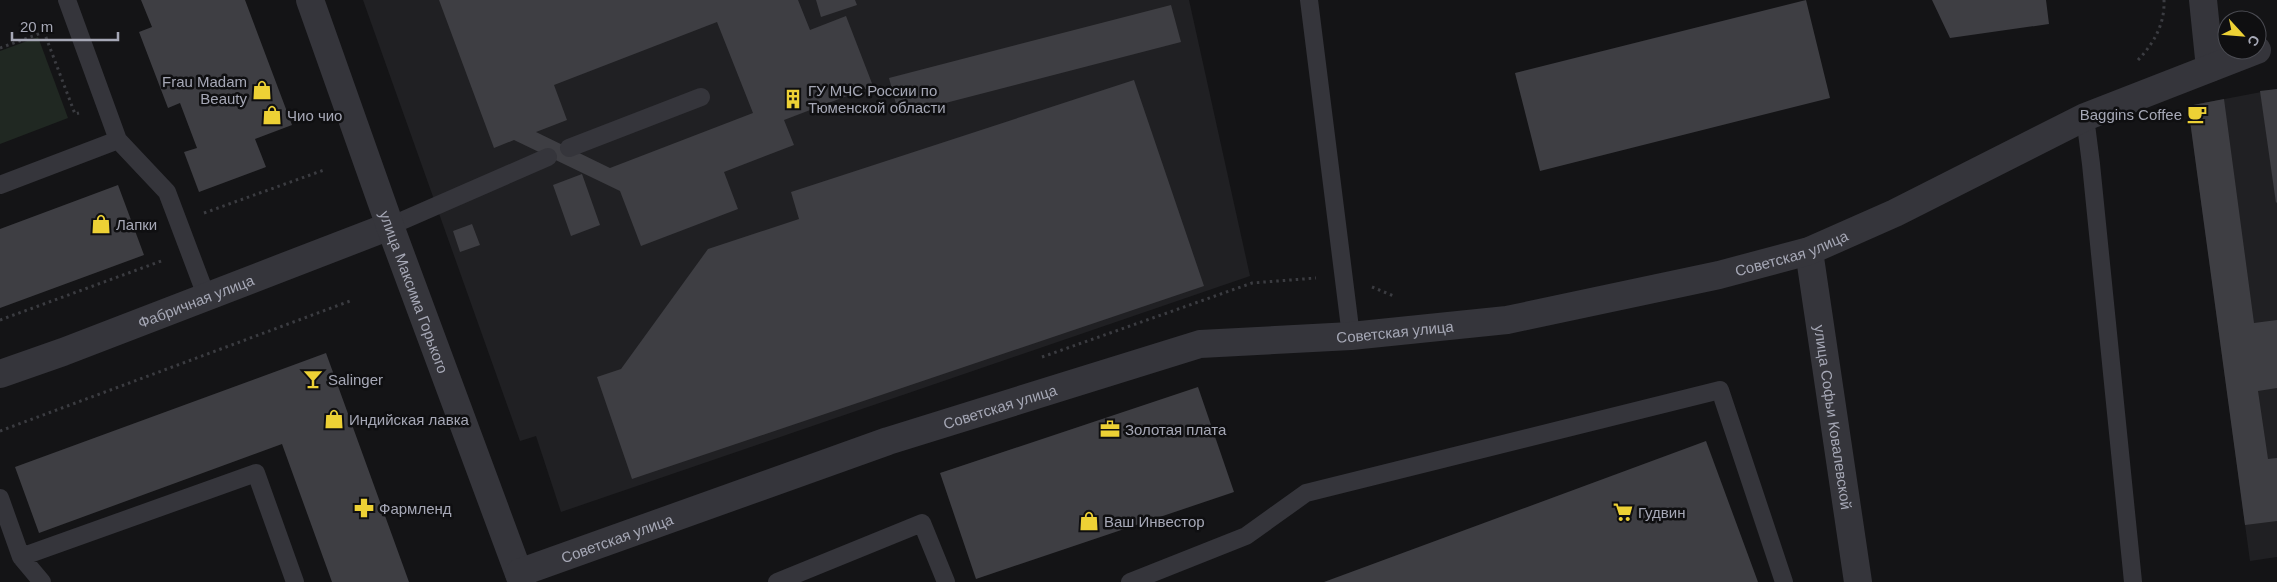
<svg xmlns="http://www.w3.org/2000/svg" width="2277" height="582" font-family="Arial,sans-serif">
<rect width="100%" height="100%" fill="#141416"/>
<path fill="#202023" d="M363,0H1189L1250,276L561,512L536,436L520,441Z
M2277,89V557L2250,561L2188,106Z"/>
<path fill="#202822" d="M38,37L68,118L0,144V51Z"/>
<path fill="#3e3e43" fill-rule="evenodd" d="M141,0H245L292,125L255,139L266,167L199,192L184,152L197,148L180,103L168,108L139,32L152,27Z
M439,0H798L810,30L846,16L873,86L784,120L794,145L724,172L738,209L641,246L620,191L514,140L494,148ZM717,22L753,113L610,168L536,132L567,120L554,85Z
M816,0H855L857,5L821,17Z
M1806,0L1830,98L1540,171L1515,73Z
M1932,0H2046L2049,24L1950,38Z
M1171,5L1181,42L899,115L889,78Z
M1134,80L1204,286L632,479L597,377L621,369L708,249L799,219L791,192Z
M2277,89V202L2276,203L2260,91Z
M2224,99L2254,323L2277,320V388L2258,391L2268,459L2277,458V521L2245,525L2188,106Z
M582,174L600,225L571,236L553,185Z
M118,185L144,255L0,308V229Z
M472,224L480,245L460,252L453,231Z
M326,353L409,582H332L282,444L39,533L15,467Z
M1198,387L1234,492L976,579L940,473Z
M1706,441L1758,582H1324Z"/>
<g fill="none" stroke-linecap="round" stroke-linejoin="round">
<path stroke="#3b3c41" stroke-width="3" stroke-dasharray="2.5 4" stroke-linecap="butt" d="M0,48L44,32L75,114L79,113
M2138,60C2154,43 2165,24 2164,0
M204,213L324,170
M1372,287L1396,297
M0,320L164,260
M1042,357L1252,283L1316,278
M0,431L350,301"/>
<path stroke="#35353b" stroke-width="18" d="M67,0L118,140
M1309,0L1351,336
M2085,117L2091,164L2133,582
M569,148L701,97
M0,185L118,140L167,192L207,298
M390,226L548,157
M0,498L21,557L256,473L295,582
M21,557L42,582
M777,582L922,523L946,582
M1130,582L1246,536L1306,493L1720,390L1784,582"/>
<g stroke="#35353b" stroke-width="28">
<path d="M2203,0L2210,68"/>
<path id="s1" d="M1809,251L1858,582"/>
<path id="s2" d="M0,374L63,352L390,226"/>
</g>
<g stroke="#35353b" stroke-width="28">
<path id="s3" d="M310,0L390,226L522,582"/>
<path id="s4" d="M519,573L888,441L1200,344L1351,336L1507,320L1719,275L1809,251L1895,213L2085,117L2257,50"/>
</g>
</g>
<defs>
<symbol id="shop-bare" viewBox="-9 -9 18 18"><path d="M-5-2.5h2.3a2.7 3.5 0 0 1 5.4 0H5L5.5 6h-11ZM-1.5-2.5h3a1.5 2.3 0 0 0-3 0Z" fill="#edd135" stroke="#0f0f11" stroke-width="2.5" paint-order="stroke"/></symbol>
<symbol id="building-bare" viewBox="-9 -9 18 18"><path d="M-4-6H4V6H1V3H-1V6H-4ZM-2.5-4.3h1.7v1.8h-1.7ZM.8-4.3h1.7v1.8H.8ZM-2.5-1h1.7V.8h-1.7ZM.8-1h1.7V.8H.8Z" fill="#edd135" stroke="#0f0f11" stroke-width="2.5" paint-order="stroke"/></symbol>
<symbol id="cafe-bare" viewBox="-9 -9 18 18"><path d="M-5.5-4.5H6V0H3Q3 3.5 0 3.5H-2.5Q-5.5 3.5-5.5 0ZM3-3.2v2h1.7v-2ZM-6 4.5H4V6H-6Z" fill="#edd135" stroke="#0f0f11" stroke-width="2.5" paint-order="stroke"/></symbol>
<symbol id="bar-bare" viewBox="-9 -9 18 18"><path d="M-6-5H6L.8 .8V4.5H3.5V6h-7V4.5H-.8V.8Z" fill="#edd135" stroke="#0f0f11" stroke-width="2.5" paint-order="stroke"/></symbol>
<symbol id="office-bare" viewBox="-9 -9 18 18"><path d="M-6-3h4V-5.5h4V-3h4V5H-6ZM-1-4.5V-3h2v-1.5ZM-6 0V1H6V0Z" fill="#edd135" stroke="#0f0f11" stroke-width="2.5" paint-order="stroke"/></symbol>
<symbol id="pharmacy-bare" viewBox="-9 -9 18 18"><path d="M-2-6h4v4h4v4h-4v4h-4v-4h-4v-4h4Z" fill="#edd135" stroke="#0f0f11" stroke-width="2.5" paint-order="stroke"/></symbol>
<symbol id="supermarket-bare" viewBox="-9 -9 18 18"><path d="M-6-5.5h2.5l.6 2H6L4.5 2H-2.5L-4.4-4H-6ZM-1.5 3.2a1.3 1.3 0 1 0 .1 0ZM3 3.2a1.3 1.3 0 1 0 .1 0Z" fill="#edd135" stroke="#0f0f11" stroke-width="2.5" paint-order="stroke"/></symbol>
</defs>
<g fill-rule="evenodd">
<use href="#shop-bare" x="248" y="76" width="28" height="28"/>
<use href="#building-bare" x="779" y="85" width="28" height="28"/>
<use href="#cafe-bare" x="2183" y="100" width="28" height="28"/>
<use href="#shop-bare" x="258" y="101" width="28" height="28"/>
<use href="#shop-bare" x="87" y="210" width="28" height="28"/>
<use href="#bar-bare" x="299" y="365" width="28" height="28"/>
<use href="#shop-bare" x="320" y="405" width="28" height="28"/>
<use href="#office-bare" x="1096" y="415" width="28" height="28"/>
<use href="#pharmacy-bare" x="350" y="494" width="28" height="28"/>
<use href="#supermarket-bare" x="1609" y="498" width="28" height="28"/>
<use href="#shop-bare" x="1075" y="507" width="28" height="28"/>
</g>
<g text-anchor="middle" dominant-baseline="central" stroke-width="5" stroke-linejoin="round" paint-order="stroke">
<g font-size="15" fill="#a6a8b6" stroke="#0f0f11" text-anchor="start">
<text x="247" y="81" text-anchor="end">Frau Madam<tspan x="247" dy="17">Beauty</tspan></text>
<text x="808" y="90">ГУ МЧС России по<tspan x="808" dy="17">Тюменской области</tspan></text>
<text x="2182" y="114" text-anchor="end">Baggins Coffee</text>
<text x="287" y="115">Чио чио</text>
<text x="116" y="224">Лапки</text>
<text x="328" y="379">Salinger</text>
<text x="349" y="419">Индийская лавка</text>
<text x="1125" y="429">Золотая плата</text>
<text x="379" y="508">Фармленд</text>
<text x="1638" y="512">Гудвин</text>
<text x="1104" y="521">Ваш Инвестор</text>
</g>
<g font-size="15" fill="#a6a8b6" stroke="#0f0f11">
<text stroke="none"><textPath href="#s4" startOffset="1319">Советская улица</textPath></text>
<text stroke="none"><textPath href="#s3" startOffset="310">улица Максима Горького</textPath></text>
<text stroke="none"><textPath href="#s2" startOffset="209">Фабричная улица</textPath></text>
<text stroke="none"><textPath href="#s4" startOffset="914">Советская улица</textPath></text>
<text stroke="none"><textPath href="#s4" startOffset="509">Советская улица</textPath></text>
<text stroke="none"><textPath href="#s1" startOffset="168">улица Софьи Ковалевской</textPath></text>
<text stroke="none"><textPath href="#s4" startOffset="104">Советская улица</textPath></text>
</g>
</g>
<g transform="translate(2242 35) rotate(116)"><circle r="24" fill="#0f0f11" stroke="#4b4c53"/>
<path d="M0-4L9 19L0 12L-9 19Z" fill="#edd135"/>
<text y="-8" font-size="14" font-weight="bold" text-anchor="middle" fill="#a6a8b6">С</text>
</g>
<path d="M12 32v8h106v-8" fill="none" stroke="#a6a8b6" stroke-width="2.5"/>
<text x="20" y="32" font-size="15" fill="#a6a8b6" stroke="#0f0f11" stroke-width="4" paint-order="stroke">20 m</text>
</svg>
